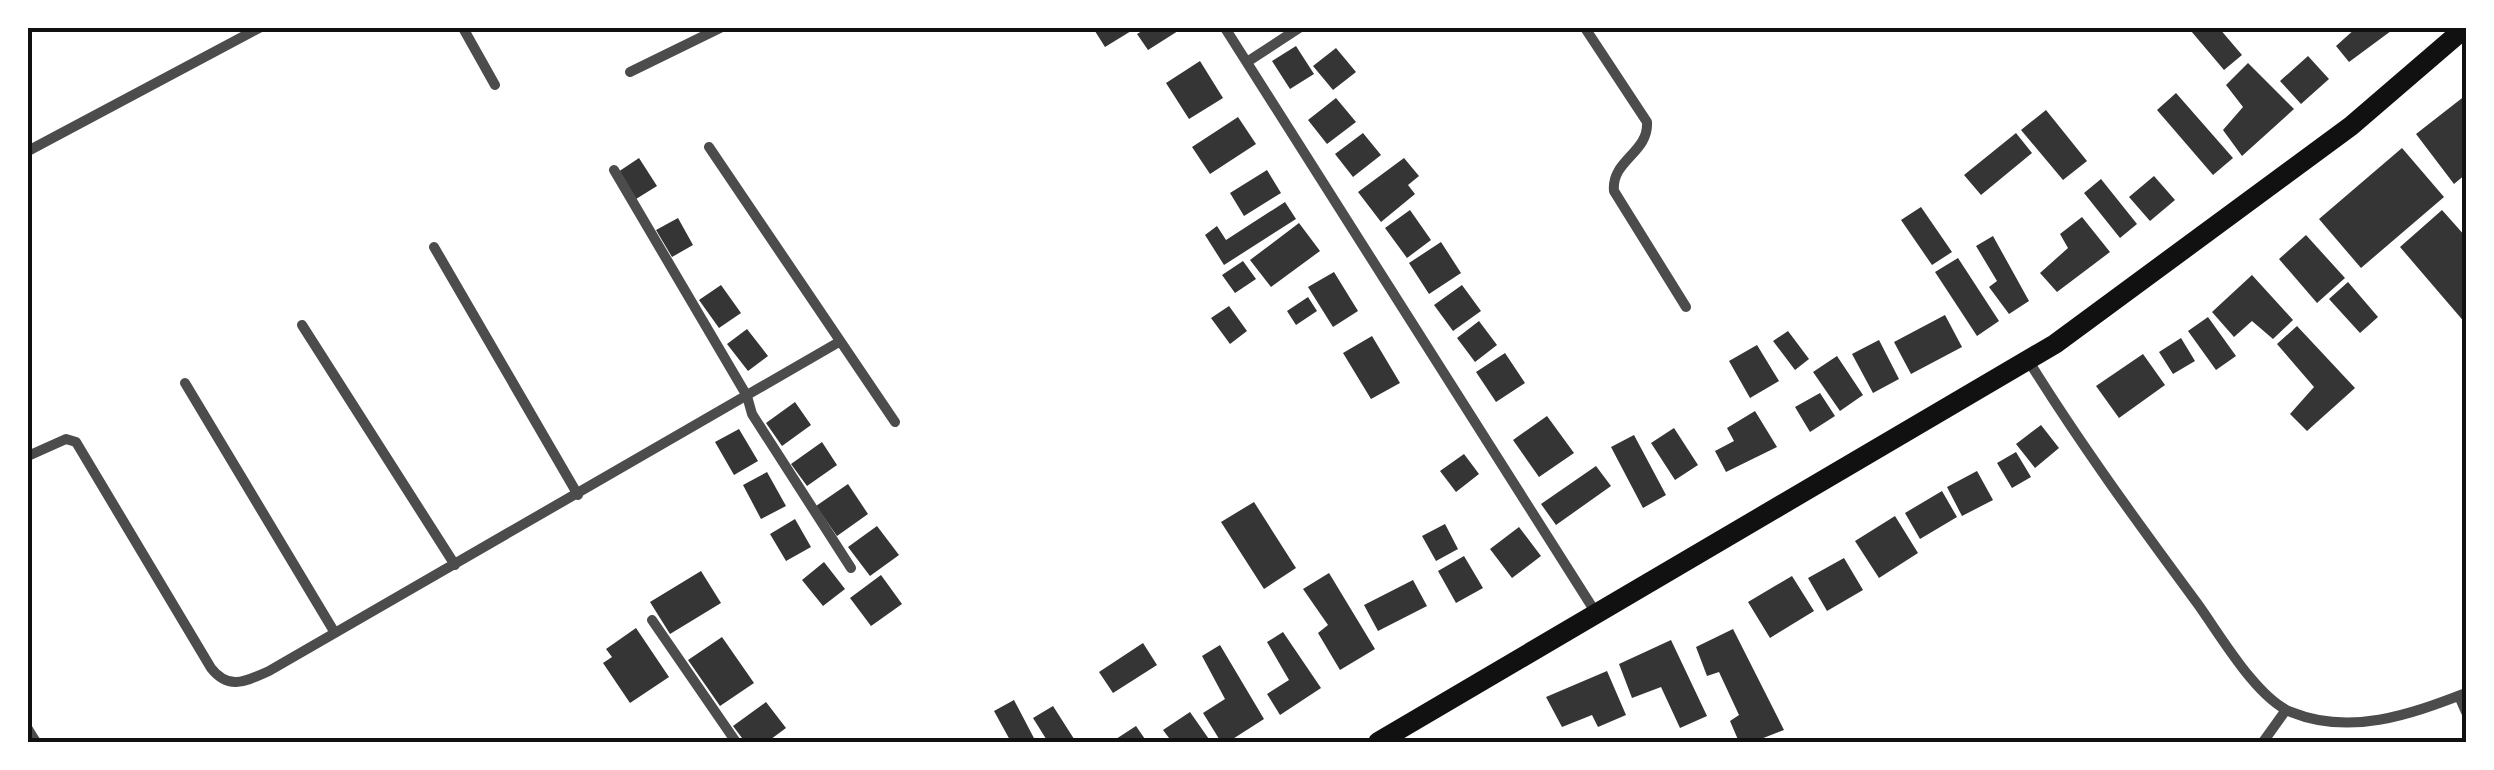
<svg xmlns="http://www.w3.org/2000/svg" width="2494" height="770" font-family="Raleway,sans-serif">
<rect width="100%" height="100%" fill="#fff"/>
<path fill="#353535" d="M1093,28H1136L1105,47Z
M1147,28H1175L1178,31L1148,50L1137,34Z
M2195,28H2219L2242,55L2224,70L2191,31Z
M2356,28H2395L2349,62L2336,46Z
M1296,46L1314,74L1290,89L1272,61Z
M1336,48L1356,72L1333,90L1313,66Z
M2308,56L2329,79L2301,104L2280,81Z
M1200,61L1223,98L1189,119L1166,83Z
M2248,63L2294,109L2242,156L2223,130L2243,107L2226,85Z
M2176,93L2233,158L2213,175L2157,110Z
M2466,95V174L2454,184L2416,134Z
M1336,98L1356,122L1327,144L1308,120Z
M2046,110L2087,161L2063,180L2021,130Z
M1238,117L1256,144L1210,174L1192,147Z
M1363,133L1381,155L1353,177L1335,154Z
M2016,133L2032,153L1981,195L1964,175Z
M2402,148L2444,197L2361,268L2319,219Z
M639,158L657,186L636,199L618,172Z
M1404,158L1419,176L1408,185L1415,194L1381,222L1358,192Z
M1267,170L1281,193L1244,216L1230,193Z
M2154,176L2175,200L2150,221L2129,197Z
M2101,179L2137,224L2120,238L2084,193Z
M1285,202L1296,219L1224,265L1205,235L1217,226L1226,240Z
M1921,207L1952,252L1932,265L1901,220Z
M1410,210L1431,240L1407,258L1385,228Z
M2442,210L2466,237V324L2400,247Z
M2082,217L2110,252L2057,292L2040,273L2068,248L2060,234Z
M678,218L693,245L672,257L656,230Z
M1299,223L1320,251L1271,287L1250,260Z
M2306,235L2345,278L2317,303L2279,259Z
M1993,236L2029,301L2009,314L1989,287L1997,281L1976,246Z
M1441,242L1461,273L1429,294L1409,263Z
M1958,258L1999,321L1977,336L1935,272Z
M1243,261L1256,279L1235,293L1222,275Z
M1334,272L1358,311L1333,327L1308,287Z
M2252,275L2293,320L2273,339L2252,321L2234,337L2212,312Z
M2348,282L2378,317L2360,333L2329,299Z
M721,285L741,313L719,328L699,300Z
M1462,285L1481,311L1453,331L1434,305Z
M1308,297L1317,311L1296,325L1287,311Z
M1229,306L1247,331L1230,344L1211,318Z
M1945,315L1962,347L1911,374L1894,342Z
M2208,317L2236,356L2216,370L2188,331Z
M1479,321L1497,345L1475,362L1457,338Z
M2297,326L2355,388L2307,431L2290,414L2314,387L2277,344Z
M747,329L768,356L748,371L727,344Z
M1788,331L1809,359L1795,370L1773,341Z
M1372,336L1400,383L1371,399L1343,353Z
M2181,338L2195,361L2173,374L2159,352Z
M1879,340L1899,379L1873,393L1852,354Z
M1757,345L1779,381L1750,398L1729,361Z
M1505,353L1525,383L1496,402L1476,372Z
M2143,354L2165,385L2119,418L2096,386Z
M1837,356L1863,395L1840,411L1813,372Z
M1820,393L1835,416L1810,432L1795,407Z
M795,402L811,425L782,446L766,423Z
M1755,411L1777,447L1726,472L1715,451L1734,441L1727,428Z
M1547,416L1574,453L1539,477L1513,440Z
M2041,425L2059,448L2035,468L2016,444Z
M1674,428L1698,465L1675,480L1651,443Z
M739,429L758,461L734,475L715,442Z
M1634,435L1666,495L1643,508L1611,447Z
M822,442L837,465L807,486L791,464Z
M2016,452L2031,477L2012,488L1997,463Z
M1464,454L1479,474L1456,492L1440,471Z
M1596,466L1611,486L1556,525L1541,504Z
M1977,471L1993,500L1962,516L1947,487Z
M767,472L786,506L761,519L743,485Z
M848,484L868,514L837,536L816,506Z
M1942,491L1957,517L1920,539L1905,513Z
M1254,502L1296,568L1264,589L1221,522Z
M1895,516L1918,553L1879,578L1855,541Z
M795,519L811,547L786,561L770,534Z
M1445,524L1458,549L1436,561L1422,536Z
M877,526L899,555L870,576L848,547Z
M1519,527L1541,556L1512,578L1490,549Z
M1464,556L1483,588L1456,603L1438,571Z
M1844,558L1863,590L1827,611L1808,578Z
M824,562L845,589L823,606L802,580Z
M701,571L721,603L670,634L650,602Z
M1329,573L1375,649L1340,670L1318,633L1328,625L1303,589Z
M881,575L902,604L871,626L850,598Z
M1792,576L1814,611L1770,638L1748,602Z
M1413,580L1427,606L1378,631L1364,605Z
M636,628L669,677L630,703L603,663L612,657L606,649Z
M1733,629L1784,730L1753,742H1739L1730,721L1739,715L1719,672L1707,676L1696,647Z
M1283,632L1321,688L1280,715L1267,694L1289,680L1267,642Z
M722,637L754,683L720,706L688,660Z
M1671,640L1707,716L1680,728L1661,687L1632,698L1619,664Z
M1143,643L1157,665L1113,693L1099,672Z
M1220,645L1264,719L1228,742H1221L1203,713L1225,699L1202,656Z
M1607,671L1626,715L1598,727L1592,715L1562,727L1546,697Z
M1014,700L1036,742H1011L994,711Z
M766,702L786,728L767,742H745L733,726Z
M1053,706L1076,742H1048L1033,718Z
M1190,712L1211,742H1172L1163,730Z
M1136,726L1147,742H1118L1116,739Z"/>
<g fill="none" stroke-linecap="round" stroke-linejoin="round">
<path stroke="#4c4c4c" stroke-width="10" d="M463,28L495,85
M1225,28L1596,613
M1585,28L1647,122C1649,153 1611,160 1614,191L1686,307
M1247,62L1299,28
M630,72L720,28
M709,147L895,422
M28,151L259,28
M614,170L747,396L752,414L851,568
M434,247L578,495
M302,325L455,565
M2028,360C2080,444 2138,523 2197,603C2219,633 2256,698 2291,712C2350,736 2409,715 2466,693
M185,383L335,633
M28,456L66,439L76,442L211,668C229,691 246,681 269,671L839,342
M652,620L736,742
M2459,696L2466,712
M28,729L36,742
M2263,742L2286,710"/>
<path stroke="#111" stroke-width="20" d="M1378,742L2055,344L2351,126L2465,28"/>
</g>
<rect width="2494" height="770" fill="none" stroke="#ffffff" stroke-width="60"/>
<rect x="30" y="30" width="2434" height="710" fill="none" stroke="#111" stroke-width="4"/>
</svg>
